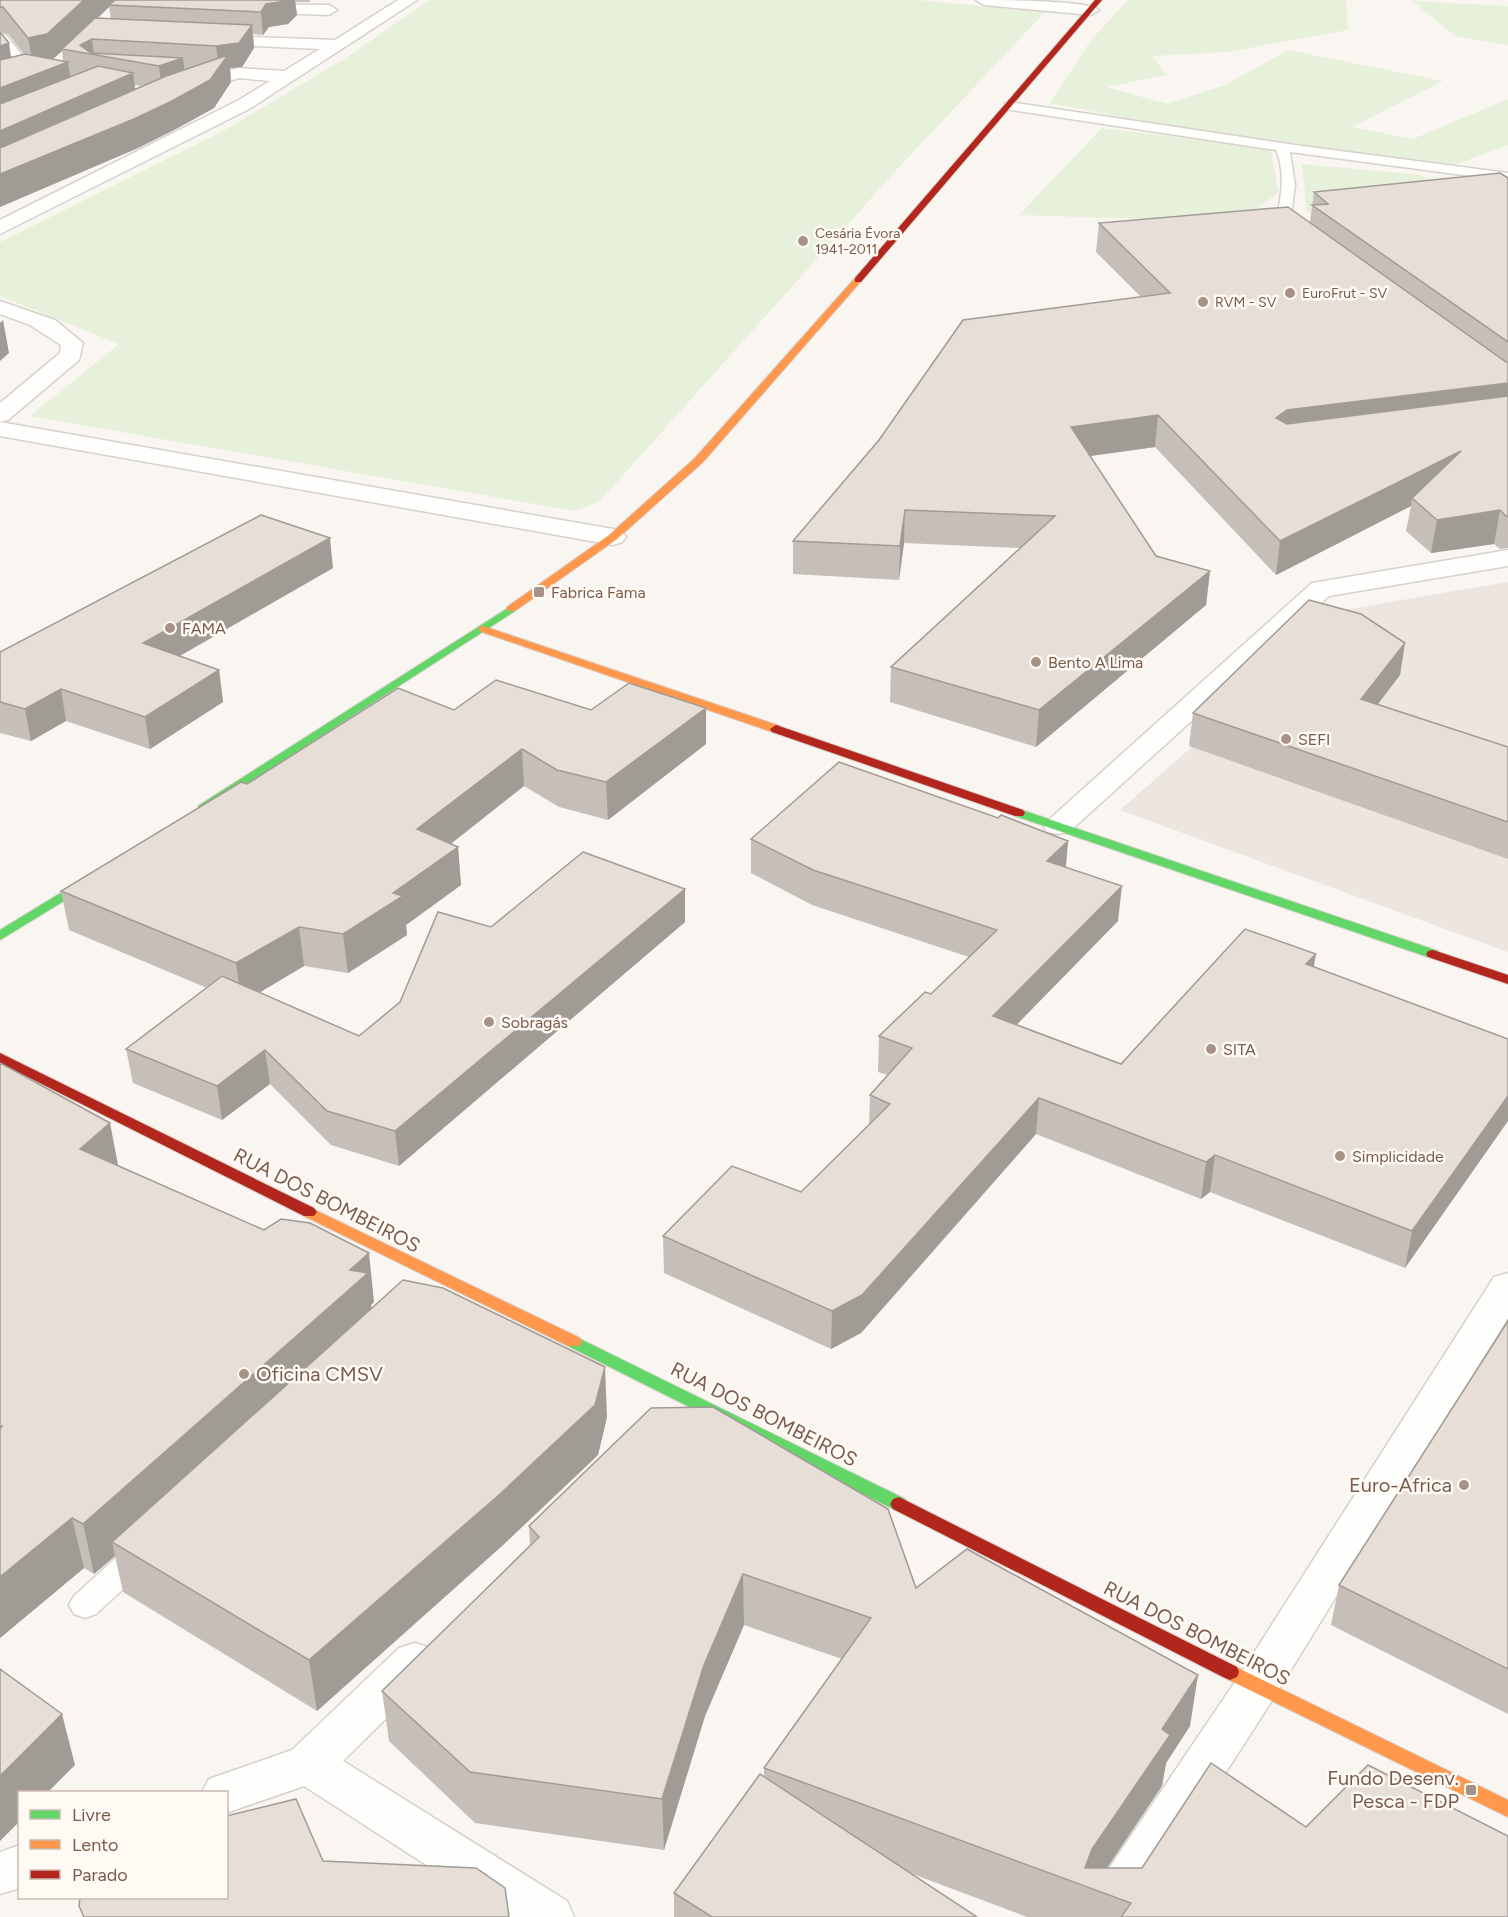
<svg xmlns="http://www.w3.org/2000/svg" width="1508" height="1917" font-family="Figtree,sans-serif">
<rect width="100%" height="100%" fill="#f9f5f0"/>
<path fill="#ede5e0" d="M1508,582V952L1120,810L1349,609Z"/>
<path fill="#e7f0db" d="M430,0H918L1045,12L900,166L599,502L575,511L30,416L119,344L0,296V242L221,132L344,59Z
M1128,0H1346L1348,30L1227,52L1152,56L1166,75L1107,87L1167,104L1225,85L1288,50L1443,81L1352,127L1413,139L1508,99V145L1454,165L1171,127L1050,103L1091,40Z
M1412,1L1508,6V45L1455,36Z
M1102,128L1271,149L1278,193L1238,222L1019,215Z
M1302,164L1420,175L1460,194L1307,213Z"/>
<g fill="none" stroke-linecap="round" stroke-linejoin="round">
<defs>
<path id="lane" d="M1010,102L1302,146L1508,173V181L1290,152L1295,185L1290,223L1301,233L1294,237L1275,224C1281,200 1286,173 1276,150L1005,109V103Z
M143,1540L154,1543L159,1552L154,1561L96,1614L85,1618L74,1614L69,1605L74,1596L132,1543Z"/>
<path id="street" d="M398,0H417L251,108L0,234V220L239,100L270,81L239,78L188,94L182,93L179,89L182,85L238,68L284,71L320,49L210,44L204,43L202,39L204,35L335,40Z
M976,0C996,0 1089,0 1099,10L1091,15L984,5Z
M250,4L329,5L337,10L329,15L244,12L242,9Z
M0,34L6,35L34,70L37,74L34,78L0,88V77L17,72L0,50Z
M0,301L55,320L83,343L79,360L8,420L0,422L613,529L622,532L626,537L622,542L613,545L0,436V403L60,353L61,345L30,325L0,314Z
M1508,550V566L1329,596L1069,832L1058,834L1047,832L1043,825L1312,583Z
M1508,1273V1318L1273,1699L1133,1917H1080L1087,1901L1241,1673L1494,1277Z
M415,1643L431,1648L438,1661L431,1674L343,1761L567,1901L574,1917H507L304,1786L226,1813V1792H202L209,1779L292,1750L399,1648Z
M20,1845V1888L0,1894V1852Z"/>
<path id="fast" d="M511,606L516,609L515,611L208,809H200L198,806Z
M1019,809L1438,951L1440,954L1438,957H1428L1015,816L1013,813L1015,810Z
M100,869L106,873L105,876L0,940V930Z
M574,1336L905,1499L908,1504L905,1509L899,1511L893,1509L568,1346L566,1342L568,1338Z"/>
<path id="slow" d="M855,278L862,280L703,462L617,539L515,611H507V607L609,535L695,458Z
M483,626L780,726L782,729L776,733L772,732L479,631V627Z
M309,1207L580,1338L582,1342L580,1346H568L304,1216L301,1212L304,1208Z
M1230,1664L1508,1800V1817L1223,1677L1221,1672L1223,1667Z"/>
<path id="jam" d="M1095,0H1102L861,282H855V278Z
M776,725L1023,810L1025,813L1023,816H1015L772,732L770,729Z
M1433,950L1508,975V984L1428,957L1426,954L1428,951Z
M0,1053L314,1208L317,1212L314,1216H304L0,1063Z
M899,1497L1237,1667L1239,1672L1237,1677L1230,1680L1223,1677L893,1509L890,1504L893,1499Z"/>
</defs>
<use href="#lane" stroke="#d7d1cb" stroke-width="3"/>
<use href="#street" stroke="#d7d1cb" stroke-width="3"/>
<use href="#fast" stroke="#d9d2cb" stroke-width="2"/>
<use href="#slow" stroke="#d9d2cb" stroke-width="2"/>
<use href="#jam" stroke="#d9d2cb" stroke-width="2"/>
<use href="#lane" fill="#fefefd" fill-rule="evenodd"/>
<use href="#street" fill="#fefefd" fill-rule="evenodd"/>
<use href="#fast" fill="#63d668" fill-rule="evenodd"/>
<use href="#slow" fill="#ff974d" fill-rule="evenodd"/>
<use href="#jam" fill="#b3261e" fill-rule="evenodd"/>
</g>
<path fill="#c6bfb9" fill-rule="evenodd" d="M0,0H311L309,2H295L297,15L288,24L269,27L263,35L253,34L254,48L242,67L230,68L231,82L214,108L176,129L138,148L0,207ZM109,7L111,19H97ZM0,32L8,34L24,54L11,57ZM62,51L63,61L53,59ZM134,85L142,86L135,89Z
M1508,178V548L1500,549L1494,544L1431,553L1406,531L1411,506L1276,575L1155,447L1090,456L1156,556L1210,571L1206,605L1036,747L890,702L891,667L1020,548L904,543L899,580L793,574V541L1141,297L1096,252L1099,223L1310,222L1314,192Z
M333,568L180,656L219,670L223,702L150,749L66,721L31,741L0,733V652Z
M1405,643L1400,675L1377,704L1508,747V859L1189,746L1193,713Z
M454,710H591L706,744L608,820L559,807L524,786L451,844L458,847L461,885L406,925L407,935L348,973L304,966L259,993L359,1036L491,927L685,922L399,1166L331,1145L270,1084L222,1120L133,1083L126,1049L207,988L69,930L61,891L247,784Z
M998,818L1068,841L1066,867L1118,921L1016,1025L1121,1064L1313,967L1508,1039L1405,1268L1210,1192L1201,1199L1036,1134L861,1333L831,1349L664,1273L663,1236L801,1192L869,1125L870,1095L888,1075L878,1072L879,1036L931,994L969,957L812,905L751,873V839Z
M0,1063L118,1165L374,1302L371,1305L372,1308L607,1417L598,1455L503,1545L317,1711L123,1592L115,1556L94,1574L84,1568L0,1638Z
M1508,1321V1714L1331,1625L1339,1585Z
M529,1526L916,1588L1190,1726L1166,1763L1162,1786L1107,1868H1142L1306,1827L1508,1917H1027L910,1873L977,1917H674V1893L764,1776V1768L842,1659L744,1625L705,1716L664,1850L475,1823L389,1741L382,1691L530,1546Z"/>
<path fill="#a19b96" d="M84,0H117L109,5V7L63,50L62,49V51L51,61L33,65L28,38Z
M287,0H295L297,15L288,24L269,27L263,35L261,12L266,4Z
M252,25L254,48L242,67L230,68L231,82L214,108L176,129L138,148L0,207V174L219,68L216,46Z
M92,39L94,55L80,45Z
M9,43L13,71L0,75V46Z
M183,58L186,82L162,90L159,66Z
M68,62L72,90L0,119V88Z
M133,73L137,101L0,163V131Z
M3,320L9,353L0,361V323Z
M1508,383V413L1283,442L1276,418L1287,410Z
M1158,415L1155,447L1069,459L1071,427Z
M1461,451L1412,498L1411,506L1276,575L1280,541Z
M905,510L904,543L899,580L900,546Z
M1500,510L1494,544L1431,553L1437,520Z
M330,538L333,568L148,674L143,643Z
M1210,571L1206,605L1036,747L1039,710Z
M1405,643L1400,675L1356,733L1361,699Z
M219,670L223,702L150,749L145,717Z
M61,689L66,721L31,741L25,709Z
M706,708V744L608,820L606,782Z
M522,749L524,786L421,867L417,829Z
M1068,841L1065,875L1047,861Z
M458,847L461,885L406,925L407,935L348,973L343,934L393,893Z
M1122,886L1118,921L990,1052L993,1016Z
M685,889V922L399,1166L395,1131Z
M299,927L304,966L242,1003L236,963Z
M1316,954L1310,989L1306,964Z
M265,1050L270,1084L222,1120L217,1086Z
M1508,1096V1121L1405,1268L1412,1231Z
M1039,1098L1036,1134L861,1333L831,1349L832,1311Z
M110,1123L119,1170L80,1149Z
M1215,1155L1210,1192L1201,1199L1206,1162Z
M369,1253L374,1302L371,1305L373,1322L112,1542L115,1556L94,1574L83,1524L350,1270Z
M605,1367L607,1417L598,1455L503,1545L317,1711L309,1660Z
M72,1518L84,1568L0,1638V1577Z
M743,1574L744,1625L705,1716L664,1850L662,1799L704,1665Z
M1198,1675L1190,1726L1166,1763L1162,1786L1093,1889L1085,1868L1092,1849L1162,1729Z
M62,1714L75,1765L48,1792H20V1821L0,1841V1776Z"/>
<path fill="#e6ded7" stroke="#a19b96" stroke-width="1.5" d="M0,0H84L47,34L28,38L3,7H0Z
M115,0H287L286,1L266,4L261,12L109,5Z
M95,18L252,25L239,43L216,46L92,39L80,45L91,53L183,58L159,66L62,49Z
M0,32L9,43L0,46Z
M25,54L68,62L0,88V60Z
M228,55L210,80L172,101L134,119L0,174V148L166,76Z
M98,66L133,73L0,131V104Z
M1500,173L1508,178V342L1312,205L1328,204L1314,192Z
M1288,207L1506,362H1508V383L1287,410L1276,418L1287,424L1508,396V516H1506L1500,510L1437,520L1412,498L1461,451L1280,541L1158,415L1071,427L1156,556L1210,571L1039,710L891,667L1055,516L905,510L900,546L793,541L879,440L963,320L1170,293L1099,223Z
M261,515L330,538L143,643L219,670L145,717L61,689L25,709L0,702V652Z
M1309,600L1361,614L1405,643L1361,699L1508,747V822L1193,713Z
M496,680L591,710L629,683L706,708L606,782L557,770L522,749L417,829L458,847L393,893L403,896L343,934L299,927L236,963L61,891L241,782L247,784L398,688L454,710Z
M839,762L998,818L1001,815L1068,841L1047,861L1122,886L993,1016L1121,1064L1245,929L1316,954L1306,964L1508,1039V1096L1412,1231L1215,1155L1206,1162L1039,1098L862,1295L832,1311L663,1236L732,1166L801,1192L890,1104L870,1095L912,1048L879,1036L925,992L931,994L997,930L813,870L751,839Z
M583,852L685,889L395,1131L327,1111L265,1050L217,1086L126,1049L222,976L359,1036L400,1002L438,912L491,927Z
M0,1063L110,1123L80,1149L264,1230L281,1219L310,1223L369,1253L350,1270L368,1273L83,1524L72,1518L0,1577V1429L2,1426H0Z
M403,1280L443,1288L605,1367L595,1405L499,1495L309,1660L112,1542Z
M1508,1321V1669L1339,1585Z
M713,1407L888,1509L916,1588L967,1549L1198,1675L1162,1729L1170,1735L1092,1849L1085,1868H1142L1211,1763L1306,1827L1368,1765L1508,1836V1917H1121L1131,1903L764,1768L871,1618L743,1574L704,1665L662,1799L470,1772L382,1691L539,1537L529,1526L651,1408Z
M0,1669L62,1714L0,1776Z
M760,1774L977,1917H712L674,1893Z
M296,1799L323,1861L476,1868L505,1888L509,1917H84L79,1906L80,1898H226V1816Z"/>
<g fill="#a69286" stroke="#fffaf3" stroke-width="2">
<circle cx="803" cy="241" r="6"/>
<circle cx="1290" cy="293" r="6"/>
<circle cx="1203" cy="302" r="6"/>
<rect x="533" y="586" width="12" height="12" rx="3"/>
<circle cx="170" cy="628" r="6"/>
<circle cx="1036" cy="662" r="6"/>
<circle cx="1286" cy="739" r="6"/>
<circle cx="489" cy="1022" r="6"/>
<circle cx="1211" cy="1049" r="6"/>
<circle cx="1340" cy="1156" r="6"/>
<circle cx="244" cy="1374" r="6"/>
<circle cx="1464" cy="1485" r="6"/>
<rect x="1465" y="1784" width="12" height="12" rx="3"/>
</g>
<g text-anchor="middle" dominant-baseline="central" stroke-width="5" stroke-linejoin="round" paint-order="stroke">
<g font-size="14" fill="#7a5c4d" stroke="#fffaf3" text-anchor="start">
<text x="815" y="233">Cesária Évora<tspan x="815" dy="16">1941-2011</tspan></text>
<text x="1302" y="293">EuroFrut - SV</text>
<text x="1215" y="302">RVM - SV</text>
</g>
<g font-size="16" fill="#7a5c4d" stroke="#fffaf3" text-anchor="start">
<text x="551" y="592">Fabrica Fama</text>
<text x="182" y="628">FAMA</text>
<text x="1048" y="662">Bento A Lima</text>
<text x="1298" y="739">SEFI</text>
<text x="501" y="1022">Sobragás</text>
<text x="1223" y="1049">SITA</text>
<text x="1352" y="1156">Simplicidade</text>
</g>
<g font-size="20" fill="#7a5c4d" stroke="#fffaf3">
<text transform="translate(327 1200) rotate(27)">RUA DOS BOMBEIROS</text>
<text transform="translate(764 1414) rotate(27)">RUA DOS BOMBEIROS</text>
<text transform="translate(1197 1633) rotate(27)">RUA DOS BOMBEIROS</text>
</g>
<g font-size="20" fill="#7a5c4d" stroke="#fffaf3" text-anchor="end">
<text x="256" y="1374" text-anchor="start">Oficina CMSV</text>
<text x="1452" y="1485">Euro-Africa</text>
<text x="1459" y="1778">Fundo Desenv.<tspan x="1459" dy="23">Pesca - FDP</tspan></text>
</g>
</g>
<rect x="18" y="1791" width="210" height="108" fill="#fffaf3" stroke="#cabbb1" stroke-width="1.5"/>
<rect x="30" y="1810" width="30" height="9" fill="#63d668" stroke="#cabbb1" stroke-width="1.5"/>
<text x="72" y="1821" font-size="18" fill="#7a5c4d">Livre</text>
<rect x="30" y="1840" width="30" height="9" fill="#ff974d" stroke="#cabbb1" stroke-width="1.5"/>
<text x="72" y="1851" font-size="18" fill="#7a5c4d">Lento</text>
<rect x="30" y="1870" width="30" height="9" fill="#b3261e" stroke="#cabbb1" stroke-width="1.5"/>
<text x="72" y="1881" font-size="18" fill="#7a5c4d">Parado</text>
</svg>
